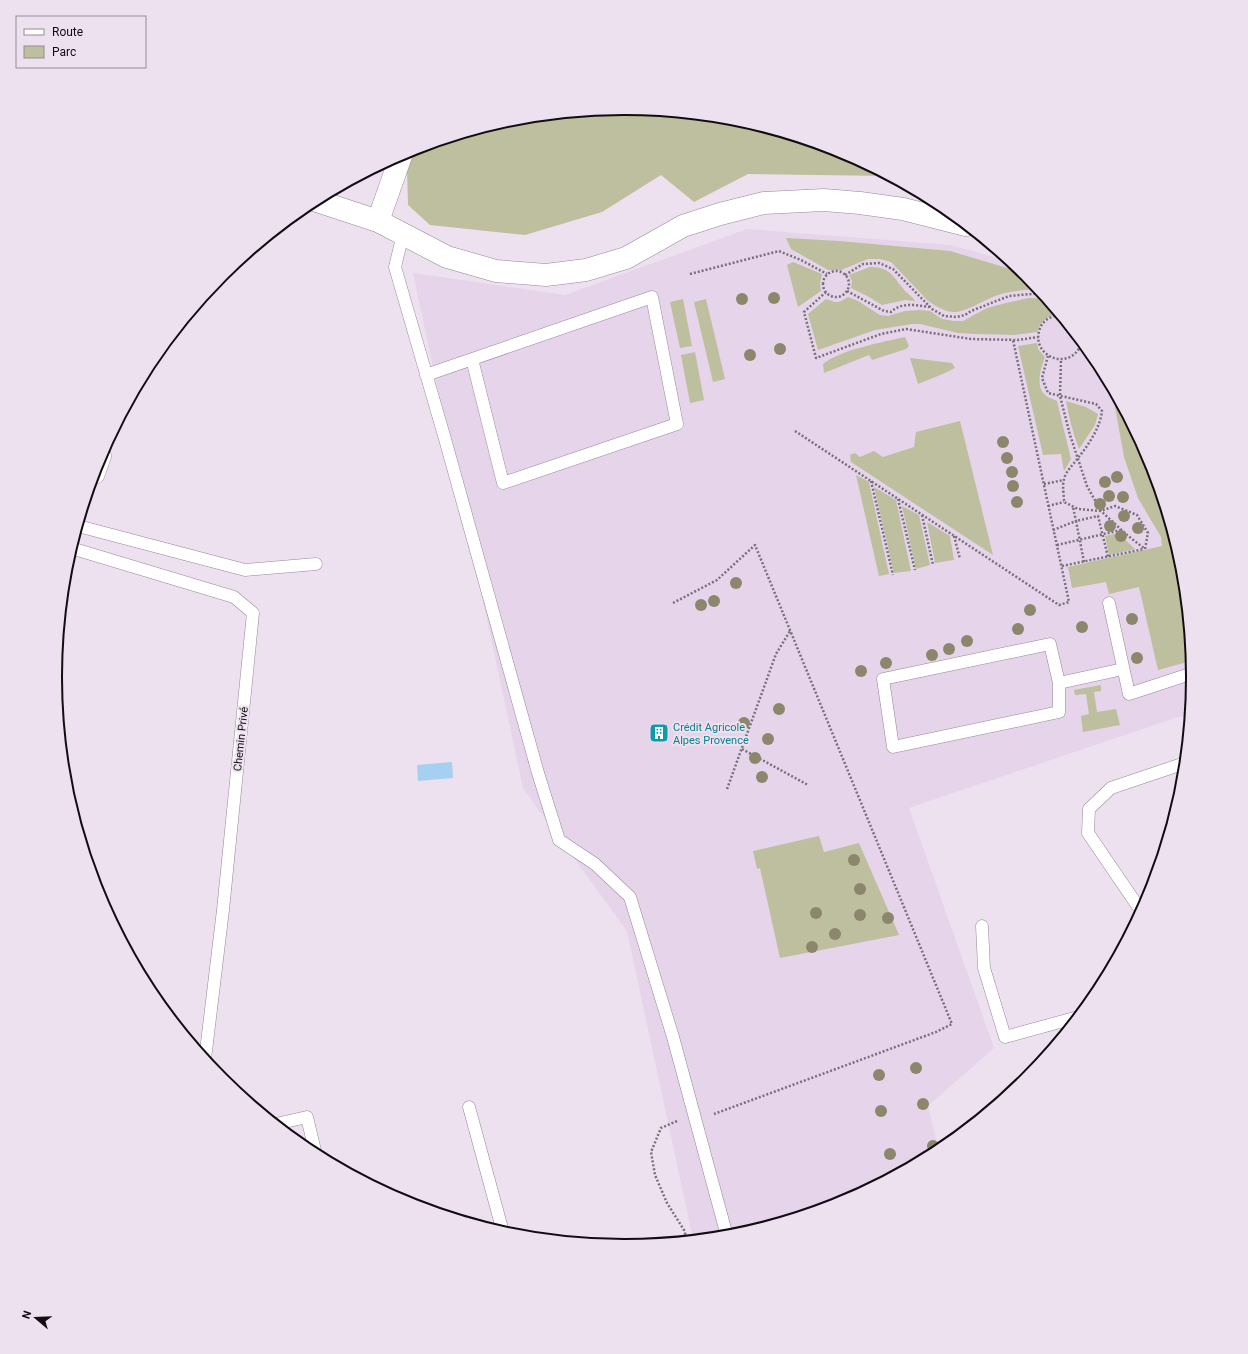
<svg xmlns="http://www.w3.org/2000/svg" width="1248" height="1354" font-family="Roboto,sans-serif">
<rect width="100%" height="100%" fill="#ede1f0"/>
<path fill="#e5d4ea" d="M747,229L951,245L1011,262L1027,275L1097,361L1150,459L1182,566L1193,677L1189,715L1175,718L909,808L994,1048L928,1106L939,1151L842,1203L735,1235L693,1239L627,931L523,788L413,273L565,295Z"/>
<path fill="#bdbf9e" d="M624,108L735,119L842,151L888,176L748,174L694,202L661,175L602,212L525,235L430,225L408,205L407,169L415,149L513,119Z
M786,238L839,241L950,251L1024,273L1038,289C1023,290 1007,291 993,297C982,301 967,311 956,312C946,313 936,306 928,301L891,262L880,259H868L841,270H828L791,249Z
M793,262L822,274L820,284L821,291L798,307L787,265Z
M870,267C890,266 894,278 906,292C909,295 913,297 915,301L905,300L882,305L869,297L851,288L852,281L849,275Z
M848,297L858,301L880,315L888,316L905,311L920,310L930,311L942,319L954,321H963L987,308L1006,303L1029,298H1046L1059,315C1047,315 1041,321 1037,332L1015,335L975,334L958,333L920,324H912L875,330L818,350L808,314L826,299C838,303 837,304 848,297Z
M683,299L692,346L680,348L670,302Z
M706,299L725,379L713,382L694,302Z
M905,337L909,346L906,349L872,360L869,355L824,373L823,364C840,350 883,342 905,337Z
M1037,343L1038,349L1045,357C1041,368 1035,386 1045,395C1048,398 1054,399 1057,401L1071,459L1064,471L1061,454L1043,455L1018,346Z
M695,352L704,400L690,403L681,355Z
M910,358L952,363L955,368L945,373L918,384Z
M1115,395L1150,459L1182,566L1191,661L1158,670L1139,587L1109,594L1106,582L1072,588L1068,567L1162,546L1161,537L1138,498L1124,457L1115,407Z
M1066,401L1086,407L1098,414L1095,425L1079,449C1073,433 1069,418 1066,401Z
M960,421L961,425L993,555L851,462L850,455L855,453L860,457L874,451L883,457L914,447L916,432Z
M856,475L869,482L889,574L879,576Z
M874,487L896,500L911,571L894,573Z
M902,506L919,515L930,565L916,569Z
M927,522L950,536L954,560L935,563Z
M1118,533L1135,549L1109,555L1105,536Z
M1101,685V691L1094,692L1097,712L1116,709L1120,725L1083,732L1081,716L1089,714L1086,694L1075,695L1074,690Z
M819,836L824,852L859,843L899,935L780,958L760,868L757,869L753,851Z"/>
<path fill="#a5d0f1" d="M452,762L453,778L418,781L417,765Z"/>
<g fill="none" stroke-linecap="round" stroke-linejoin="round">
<defs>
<path id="service" d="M403,234L395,267L445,439L538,773L559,840L595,864L630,897L673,1037L727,1236
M426,375L652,297L677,424L503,483L472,359
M78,526L245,570L316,564
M71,548L234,597L253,613L223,910L205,1059
M1109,603L1129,694L1193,673
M1059,683V712L893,747L883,679L1050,644L1059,683L1123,669
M1143,908L1137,905L1088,833L1089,809L1111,788L1185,763
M982,926L984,968L1005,1037L1078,1017
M469,1107L503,1232
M276,1124L307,1117L316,1155"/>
<path id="minor" d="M314,200L378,221L447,257L496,271L546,275L586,270L626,258L683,226L720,214L764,203L824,200L860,203L903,209L966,225
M378,221L402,153
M94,473L100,456"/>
</defs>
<use href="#service" stroke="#948997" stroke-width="13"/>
<use href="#minor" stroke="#948997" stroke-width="23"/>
<path stroke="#78707a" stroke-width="2.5" stroke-dasharray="2 2" stroke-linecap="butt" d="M823 284a13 13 0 1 1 26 0a13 13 0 1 1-26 0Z
M690,274L779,251L801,260L827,274
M845,275L863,264L879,263L893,269L932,309L944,316L957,317L965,315L971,311L1009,296L1042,293
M847,291L884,311L891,312C901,302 916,305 929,307
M826,292L804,312L816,358L881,334L906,329L971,339L1018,340L1038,337
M1059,315C1052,316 1045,319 1041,326C1027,354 1069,375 1082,343
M1048,356L1042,378L1048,393L1096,404L1102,411C1100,428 1089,444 1078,458C1073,465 1066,471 1064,479C1062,486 1064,495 1064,502L1078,509L1101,511L1115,506L1137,515L1148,533L1145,549L1127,535L1101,511L1087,486L1070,435L1060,396L1061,359
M795,431L1059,605L1069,602L1013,340
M871,481L893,575
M1044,484L1064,480
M898,499L915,570
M1048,506L1064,502
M922,515L933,565
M1053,530L1076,521L1073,507
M954,536L960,559
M1057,545L1121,530
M1084,562L1076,521L1098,516L1108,557
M1062,566L1144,549
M673,603L717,580L755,545L952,1024L936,1032L714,1114
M742,749L808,785
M727,789L776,654L790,631
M677,1121L661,1128L651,1152L655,1175L667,1203L684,1230L687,1240"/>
<use href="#service" stroke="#fff" stroke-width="12"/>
<use href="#minor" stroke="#fff" stroke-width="22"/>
</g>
<g fill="#8c876c">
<circle cx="774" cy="298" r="6"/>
<circle cx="742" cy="299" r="6"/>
<circle cx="780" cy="349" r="6"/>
<circle cx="750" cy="355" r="6"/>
<circle cx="1003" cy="442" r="6"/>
<circle cx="1007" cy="458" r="6"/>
<circle cx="1012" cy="472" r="6"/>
<circle cx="1117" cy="477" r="6"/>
<circle cx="1105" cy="482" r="6"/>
<circle cx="1013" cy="486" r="6"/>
<circle cx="1109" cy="496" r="6"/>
<circle cx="1123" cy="497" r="6"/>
<circle cx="1017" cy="502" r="6"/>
<circle cx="1100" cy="504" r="6"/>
<circle cx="1124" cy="516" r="6"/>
<circle cx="1110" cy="526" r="6"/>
<circle cx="1138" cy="528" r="6"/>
<circle cx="1121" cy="536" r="6"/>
<circle cx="736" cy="583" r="6"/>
<circle cx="714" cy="601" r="6"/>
<circle cx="701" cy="605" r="6"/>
<circle cx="1030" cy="610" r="6"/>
<circle cx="1132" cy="619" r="6"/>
<circle cx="1082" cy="627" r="6"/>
<circle cx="1018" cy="629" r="6"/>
<circle cx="967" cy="641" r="6"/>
<circle cx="949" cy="649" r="6"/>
<circle cx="932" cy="655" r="6"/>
<circle cx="1137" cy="658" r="6"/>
<circle cx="886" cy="663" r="6"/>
<circle cx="861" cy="671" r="6"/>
<circle cx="779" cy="709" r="6"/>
<circle cx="744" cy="723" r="6"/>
<circle cx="768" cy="739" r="6"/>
<circle cx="755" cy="758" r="6"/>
<circle cx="762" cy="777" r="6"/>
<circle cx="854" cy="860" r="6"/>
<circle cx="860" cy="889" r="6"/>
<circle cx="816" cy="913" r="6"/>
<circle cx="860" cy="915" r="6"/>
<circle cx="888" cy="918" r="6"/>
<circle cx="835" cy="934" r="6"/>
<circle cx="812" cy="947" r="6"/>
<circle cx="916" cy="1068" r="6"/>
<circle cx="879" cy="1075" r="6"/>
<circle cx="923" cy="1104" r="6"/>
<circle cx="881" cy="1111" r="6"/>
<circle cx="933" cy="1146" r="6"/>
<circle cx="890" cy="1154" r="6"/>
</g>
<defs>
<symbol id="building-square" viewBox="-11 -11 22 22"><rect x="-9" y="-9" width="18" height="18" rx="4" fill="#0f9aa8" stroke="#ede1f0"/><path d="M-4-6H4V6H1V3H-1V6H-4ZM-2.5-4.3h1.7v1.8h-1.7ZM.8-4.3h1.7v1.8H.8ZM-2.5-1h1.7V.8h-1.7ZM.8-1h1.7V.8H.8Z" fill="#fff"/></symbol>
</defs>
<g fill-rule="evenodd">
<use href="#building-square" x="648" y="722" width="22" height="22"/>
</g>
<g text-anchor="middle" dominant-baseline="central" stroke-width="4" stroke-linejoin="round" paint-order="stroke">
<g font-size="11" fill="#0d838f" stroke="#ede1f0" text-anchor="start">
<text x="673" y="727">Crédit Agricole<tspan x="673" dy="13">Alpes Provence</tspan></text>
</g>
<g font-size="11" fill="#110d12" stroke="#ede1f0">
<text transform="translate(241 739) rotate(-84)">Chemin Privé</text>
</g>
</g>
<path d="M0 0H1248V1354H0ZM62 677a562 562 0 1 1 1124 0a562 562 0 1 1-1124 0Z" fill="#ede1f0" fill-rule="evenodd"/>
<path fill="none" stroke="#110d12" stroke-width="2" d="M62 677a562 562 0 1 1 1124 0a562 562 0 1 1-1124 0Z"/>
<rect x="16" y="16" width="130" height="52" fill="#ede1f0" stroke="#958c97"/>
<rect x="24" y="29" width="20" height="6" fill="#ffffff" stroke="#958c97"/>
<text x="52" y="36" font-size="12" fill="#110d12">Route</text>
<rect x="24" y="46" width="20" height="12" fill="#bdbf9e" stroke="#958c97"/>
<text x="52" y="56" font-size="12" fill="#110d12">Parc</text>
<g transform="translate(36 1318) rotate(289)" stroke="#ede1f0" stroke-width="3" paint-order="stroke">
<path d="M0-3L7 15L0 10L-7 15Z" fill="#110d12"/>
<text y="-6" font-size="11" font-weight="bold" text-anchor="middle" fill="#110d12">N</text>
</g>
</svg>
